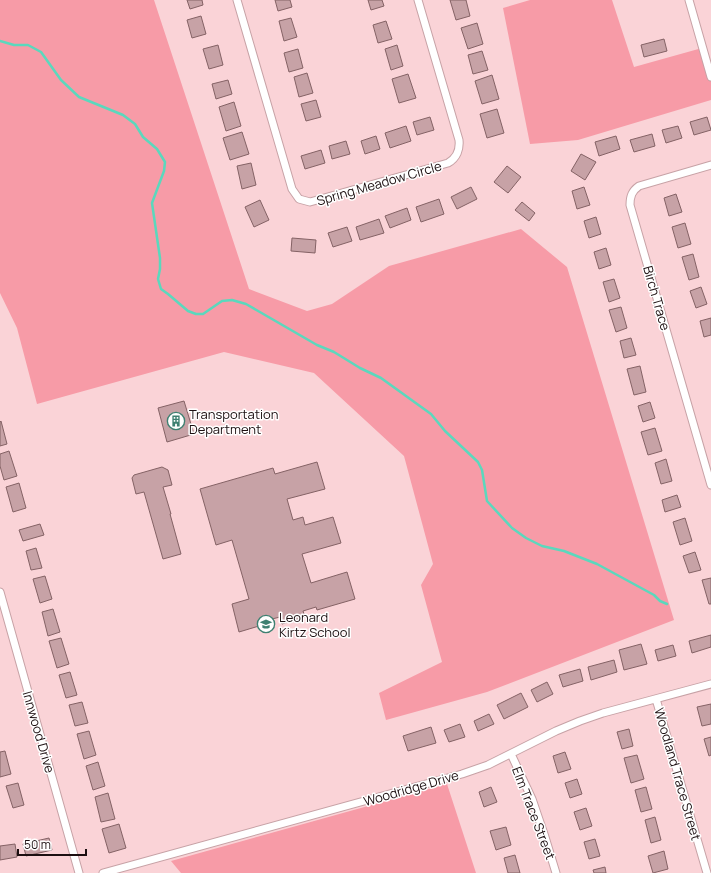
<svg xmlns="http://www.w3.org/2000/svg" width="711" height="873" font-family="Manrope,sans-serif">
<rect width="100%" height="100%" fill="#fad3d7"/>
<path fill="#f79ba7" d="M0,0H154L249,289L307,311L332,304L389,266L521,229L567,267L674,620L487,692L386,720L379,693L442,662L421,585L433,564L404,456L314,373L224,352L37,404L17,328L0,293Z
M530,0H612L634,67L702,48L711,77V100L578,140L530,144L503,8Z
M447,784L476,873H181L171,861Z"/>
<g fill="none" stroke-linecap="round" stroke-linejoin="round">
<path stroke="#5bd8bd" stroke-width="2.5" d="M0,41L14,45H28L41,52L61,80L79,97L123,115L135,124L143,137L157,149L165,162L164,171L152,203L160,258V269L158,279L161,289L168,294L188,311L196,314H203L222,301L232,300L246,304L317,345L334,352L360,368L381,378L431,414L445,431L478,462L482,470L487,501L512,528L526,538L542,546L564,551L597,564L654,595L660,601L667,604"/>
</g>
<path fill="#c7a2a6" stroke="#846265" d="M187,0H202L203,5L190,9Z
M275,0H290L292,7L278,11Z
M368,0H382L384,6L371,10Z
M450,0H466L470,16L456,20Z
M201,16L206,34L192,38L187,20Z
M291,18L297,37L284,41L279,21Z
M386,21L392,39L378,43L373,25Z
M477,23L483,44L468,49L461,28Z
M664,39L667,51L644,57L641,45Z
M218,45L223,65L209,69L203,49Z
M397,45L403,66L391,70L385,49Z
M298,49L303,68L289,72L284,53Z
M482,51L488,70L473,74L468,55Z
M307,73L313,93L299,97L294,77Z
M408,74L416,98L399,103L392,79Z
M492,75L499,99L482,104L475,81Z
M228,80L232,94L216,99L212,84Z
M316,100L321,117L306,121L301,104Z
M234,102L241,126L226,131L219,107Z
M497,109L504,133L487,138L480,114Z
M430,117L434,130L417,135L413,122Z
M707,117L711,130L694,135L690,122Z
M406,126L411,141L390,148L385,133Z
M678,126L682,138L666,143L662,130Z
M242,132L249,154L230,160L223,138Z
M652,134L655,146L634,152L630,140Z
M376,136L380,149L365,154L361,141Z
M616,136L620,149L599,156L595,142Z
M346,141L350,154L332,159L329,146Z
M321,150L325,163L305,169L301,156Z
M581,154L596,162L585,180L571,171Z
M251,163L256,185L242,189L237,166Z
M507,166L521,177L508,193L494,182Z
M471,187L477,199L457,209L451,197Z
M584,187L590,205L577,209L572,191Z
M676,194L682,212L669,216L664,198Z
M439,199L444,214L421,222L416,207Z
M260,200L269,220L254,227L245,207Z
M522,202L535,213L529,221L515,210Z
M407,208L411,220L390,228L385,216Z
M596,217L601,234L589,238L584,221Z
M379,219L384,233L360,240L356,227Z
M685,223L691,244L678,248L672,227Z
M347,227L352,241L333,247L328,233Z
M292,238L316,240L315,253L291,251Z
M606,248L611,265L599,269L594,252Z
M693,254L699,277L689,280L682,257Z
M614,279L620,298L609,302L603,282Z
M701,287L707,304L696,308L690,291Z
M621,307L627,328L616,332L609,310Z
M711,318V335L704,337L700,321Z
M631,338L636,355L624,358L620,341Z
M640,366L646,392L634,395L627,369Z
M184,401L194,434L167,442L158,408Z
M650,402L655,418L643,422L638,406Z
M1,421L7,444L0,446V422Z
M655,428L662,451L648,455L641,432Z
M9,451L17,476L4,480L0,466V454Z
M666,459L672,481L661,484L655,463Z
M317,462L325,489L287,499L293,520L303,517L305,525L333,517L341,543L302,554L311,583L347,572L355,599L317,610L316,607L303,611L305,617L282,624L280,617L268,620L269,623L239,632L232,604L249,599L232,540L216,545L200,489L273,468L275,474Z
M162,467L168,470L172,485L163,487L171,514H170L181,554L163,559L144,492L136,494L132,478L134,475Z
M19,483L26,508L13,512L6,487Z
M677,495L681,507L665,512L662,500Z
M685,518L692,541L680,545L673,522Z
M40,524L44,535L23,541L19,530Z
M36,548L42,568L31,570L26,551Z
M695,552L701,570L689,573L683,556Z
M45,576L52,599L40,603L33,579Z
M711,578V604H709L702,580Z
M53,609L60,632L48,636L42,612Z
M711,635V647L692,653L689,641Z
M61,638L69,664L57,668L49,641Z
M641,644L647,664L624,670L619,650Z
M673,645L676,656L658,661L655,650Z
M614,660L617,672L591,680L588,667Z
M580,669L583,681L563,687L559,675Z
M70,672L77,695L66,698L59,675Z
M547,682L553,694L537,702L531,690Z
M521,693L528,707L504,719L497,705Z
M82,702L88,723L75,726L69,705Z
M711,704V724L702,726L697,707Z
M489,714L494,724L478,731L474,721Z
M460,724L465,737L449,742L444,730Z
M431,727L436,743L408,751L403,736Z
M629,729L633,746L622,749L617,732Z
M89,731L96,755L84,759L77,734Z
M711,737V755L709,756L704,739Z
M5,751L11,774L0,777V752Z
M565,752L571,769L558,773L553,756Z
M637,755L644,779L631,783L624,758Z
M98,762L105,786L93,790L86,766Z
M577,779L582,794L570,798L565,783Z
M18,783L24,805L13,808L6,786Z
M491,787L497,802L484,807L479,792Z
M646,787L652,809L641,812L635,790Z
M108,793L115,819L101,822L95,797Z
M586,808L592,826L580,830L574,812Z
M655,817L661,840L651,843L645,820Z
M119,824L126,848L109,853L102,829Z
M506,827L511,845L496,850L490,831Z
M49,838L52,850L26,856L23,844Z
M595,839L600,856L589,859L584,842Z
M15,844L17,857L0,860V846Z
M664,851L668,869L653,873L648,856Z
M515,855L520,873H508L504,858Z
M605,867L606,873H594L593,870Z"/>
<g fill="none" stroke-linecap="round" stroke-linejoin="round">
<defs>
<path id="minor" d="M237,0L292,189L299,199L310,202L448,163C457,158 460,149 459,140L418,0
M689,0L711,77
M711,165L639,186C632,191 630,196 630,205L711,485
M0,592L79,873
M656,699L707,873
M511,754L532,799L545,837L556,873
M103,873L462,774L488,765L556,731L580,721L603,713L711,684"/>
</defs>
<use href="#minor" stroke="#c7a2a6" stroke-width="9"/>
<use href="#minor" stroke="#fff" stroke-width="7"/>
</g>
<defs>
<symbol id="building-ring" viewBox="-11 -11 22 22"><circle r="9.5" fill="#fff" stroke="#3e8071" stroke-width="1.5"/><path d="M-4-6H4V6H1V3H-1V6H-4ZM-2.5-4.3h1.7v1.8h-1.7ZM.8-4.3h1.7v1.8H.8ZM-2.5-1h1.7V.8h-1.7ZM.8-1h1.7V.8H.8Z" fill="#3e8071"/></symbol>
<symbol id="school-ring" viewBox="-11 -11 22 22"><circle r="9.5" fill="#fff" stroke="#3e8071" stroke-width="1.5"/><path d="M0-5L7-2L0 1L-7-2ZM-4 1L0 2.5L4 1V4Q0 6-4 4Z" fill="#3e8071"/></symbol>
</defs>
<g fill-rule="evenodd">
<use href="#building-ring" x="166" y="411" width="20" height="20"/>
<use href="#school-ring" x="256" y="614" width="20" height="20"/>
</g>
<g text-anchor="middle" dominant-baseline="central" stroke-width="3" stroke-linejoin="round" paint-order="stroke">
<g font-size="13" fill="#1c0f11" stroke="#fff">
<text transform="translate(379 183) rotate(-16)">Spring Meadow Circle</text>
<text transform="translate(657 298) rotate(74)">Birch Trace</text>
<text transform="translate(39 732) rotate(74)">Innwood Drive</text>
<text transform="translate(678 774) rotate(74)">Woodland Trace Street</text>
<text transform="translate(411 788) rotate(-16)">Woodridge Drive</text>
<text transform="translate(534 813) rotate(69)">Elm Trace Street</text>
</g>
<g font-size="13" fill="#1c0f11" stroke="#fff" text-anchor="start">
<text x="189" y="414">Transportation<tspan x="189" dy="15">Department</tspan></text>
<text x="279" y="617">Leonard<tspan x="279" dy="15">Kirtz School</tspan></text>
</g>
</g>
<path d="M18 849v6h68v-6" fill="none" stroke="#1c0f11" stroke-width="2"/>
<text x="24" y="849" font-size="12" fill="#1c0f11" stroke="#ffffff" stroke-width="3" paint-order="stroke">50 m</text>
</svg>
